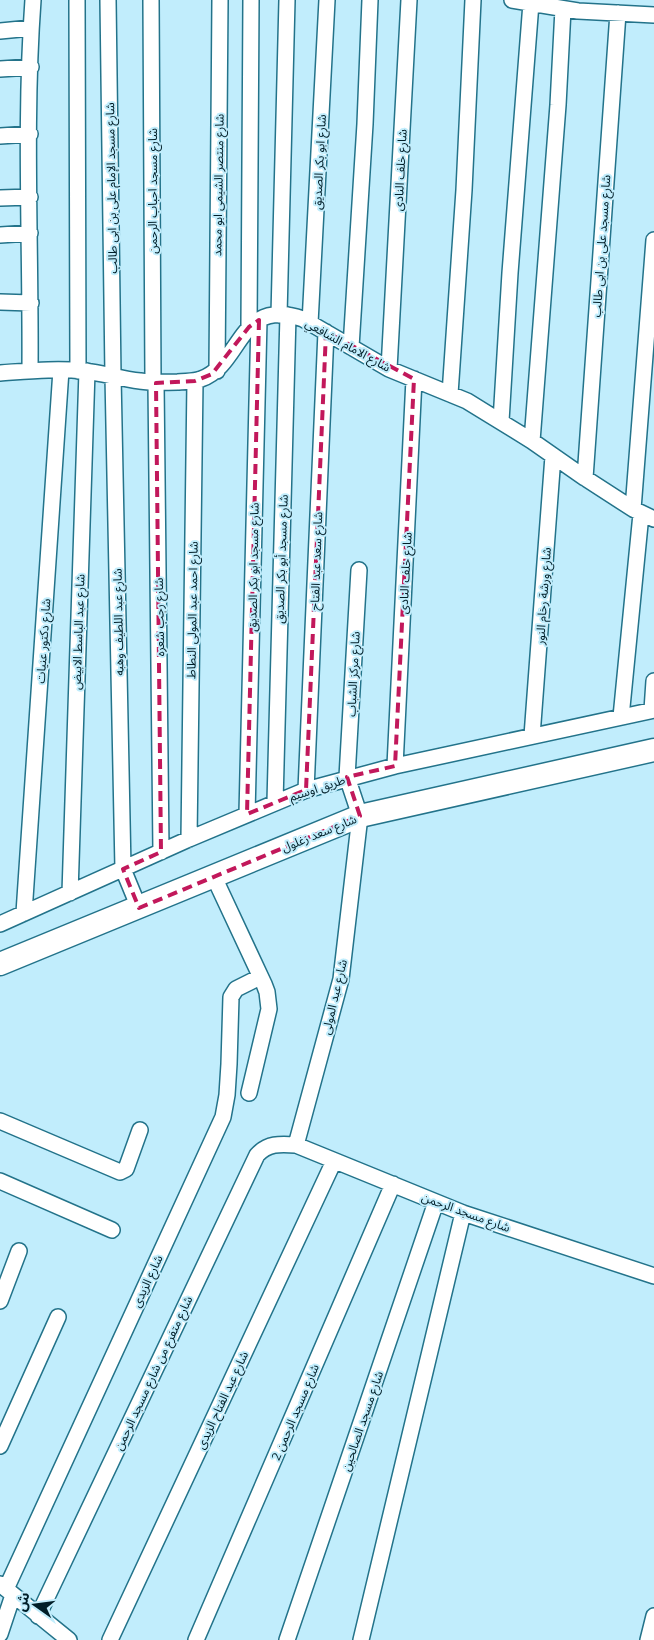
<svg xmlns="http://www.w3.org/2000/svg" width="654" height="1640" font-family="'Open Sans','Noto Sans Arabic',sans-serif">
<rect width="100%" height="100%" fill="#c1edfc"/>
<g fill="none" stroke-linecap="round" stroke-linejoin="round">
<defs>
<path id="street" d="M77,0L78,371
M108,0L113,376L123,869L139,908
M151,0L153,382
M512,0L578,11L654,15
M0,31L31,28
M0,69L31,67
M0,136L30,134
M0,198L30,197
M0,235L30,233
M0,302L31,303
M279,315L287,0
M310,323L327,0
M249,327L251,0
M351,347L365,124L370,0
M389,369L409,0
M30,371C31,247 24,123 33,0
M217,371L220,0
M0,373C28,371 56,368 84,371C103,373 121,379 140,381C153,383 165,382 178,382C186,381 194,382 201,379C242,365 238,296 303,319L389,369L467,401L532,441L585,478L633,509L654,519
M156,383L161,852
M450,394L464,190L473,0
M501,421L510,273L531,3
M532,441L558,105L563,9
M585,478L618,13
M633,509L654,240
M652,710L654,681
M621,717L641,514
M532,736L553,456
M395,766L414,379
M306,790L326,332
M275,802L288,315
M247,814L259,320
M189,839L195,381
M214,877L264,984L267,992L269,1009L249,1093
M70,893L87,371
M24,913L61,370
M0,924L189,839L306,790L395,766L654,710
M0,1121L120,1172L126,1169L140,1130
M296,1145L341,979L360,816L347,777L359,570
M0,1181L112,1230
M0,1301L19,1251
M0,1446L58,1317
M0,1584L69,1640
M6,1589L223,1117L227,1095L229,1064L231,997L236,989L260,977
M38,1616L257,1155C268,1143 280,1144 296,1145L463,1213L654,1276
M0,1634L13,1595
M110,1640L334,1161
M196,1640L393,1184
M287,1640L436,1202
M361,1640L463,1213
M648,1640L654,1616"/>
<path id="secondary" d="M0,964L360,816L654,750"/>
</defs>
<use href="#street" stroke="#23738a" stroke-width="18"/>
<use href="#secondary" stroke="#23738a" stroke-width="25"/>
<use href="#street" stroke="#fff" stroke-width="15"/>
<use href="#secondary" stroke="#fff" stroke-width="22"/>
</g>
<path fill="none" stroke="#c2185b" stroke-width="4" stroke-dasharray="10 6" stroke-linejoin="round" d="M259,320L247,814L306,790L326,332L414,379L395,766L347,777L360,816L139,908L123,869L161,852L156,383L195,381L212,374L249,327Z"/>
<g text-anchor="middle" dominant-baseline="central" stroke-width="4" stroke-linejoin="round" paint-order="stroke">
<g font-size="12" fill="#001e28" stroke="#c1edfc">
<text transform="translate(319 162) rotate(-87)">شارع ابو بكر الصديق</text>
<text transform="translate(400 170) rotate(-87)">شارع خلف النادى</text>
<text transform="translate(218 185) rotate(-89)">شارع منتصر الشيمى ابو محمد</text>
<text transform="translate(111 188) rotate(-91)">شارع مسجد الإمام على بن ابى طالب</text>
<text transform="translate(152 191) rotate(-90)">شارع مسجد احباب الرحمن</text>
<text transform="translate(601 246) rotate(-86)">شارع مسجد على بن ابى طالب</text>
<text transform="translate(348 345) rotate(29)">شارع الامام الشافعي</text>
<text transform="translate(281 559) rotate(-88)">شارع مسجد أبو بكر الصديق</text>
<text transform="translate(316 561) rotate(-88)">شارع سعد عبد الفتاح</text>
<text transform="translate(253 567) rotate(-89)">شارع مسجد ابو بكر الصديق</text>
<text transform="translate(405 573) rotate(-87)">شارع خلف النادى</text>
<text transform="translate(543 596) rotate(-86)">شارع ورشة رخام النور</text>
<text transform="translate(192 610) rotate(-89)">شارع احمد عبد المولى النطاط</text>
<text transform="translate(159 617) rotate(-91)">شارع رجب شعره</text>
<text transform="translate(118 622) rotate(-91)">شارع عبد اللطيف وهبه</text>
<text transform="translate(78 632) rotate(-88)">شارع عبد الباسط الابيض</text>
<text transform="translate(43 641) rotate(-86)">شارع دكتور عنيات</text>
<text transform="translate(353 674) rotate(-87)">شارع مركز الشباب</text>
<text transform="translate(317 788) rotate(-18)">طريق اوسيم</text>
<text transform="translate(319 833) rotate(-22)">شارع سعد زغلول</text>
<text transform="translate(334 997) rotate(-77)">شارع عبد المولى</text>
<text transform="translate(466 1212) rotate(20)">شارع مسجد الرحمن</text>
<text transform="translate(147 1281) rotate(-65)">شارع الزيدى</text>
<text transform="translate(153 1373) rotate(-65)">شارع متفرع من شارع مسجد الرحمن</text>
<text transform="translate(222 1400) rotate(-65)">شارع عبد الفتاح الزيدى</text>
<text transform="translate(295 1412) rotate(-67)">شارع مسجد الرحمن 2</text>
<text transform="translate(362 1421) rotate(-71)">شارع مسجد الصالحين</text>
</g>
</g>
<g transform="translate(35 1605) rotate(284)" stroke="#c1edfc" stroke-width="4" paint-order="stroke">
<path d="M0-4L9 19L0 12L-9 19Z" fill="#001e28"/>
<text y="-8" font-size="14" font-weight="bold" text-anchor="middle" fill="#001e28">ش</text>
</g>
</svg>
